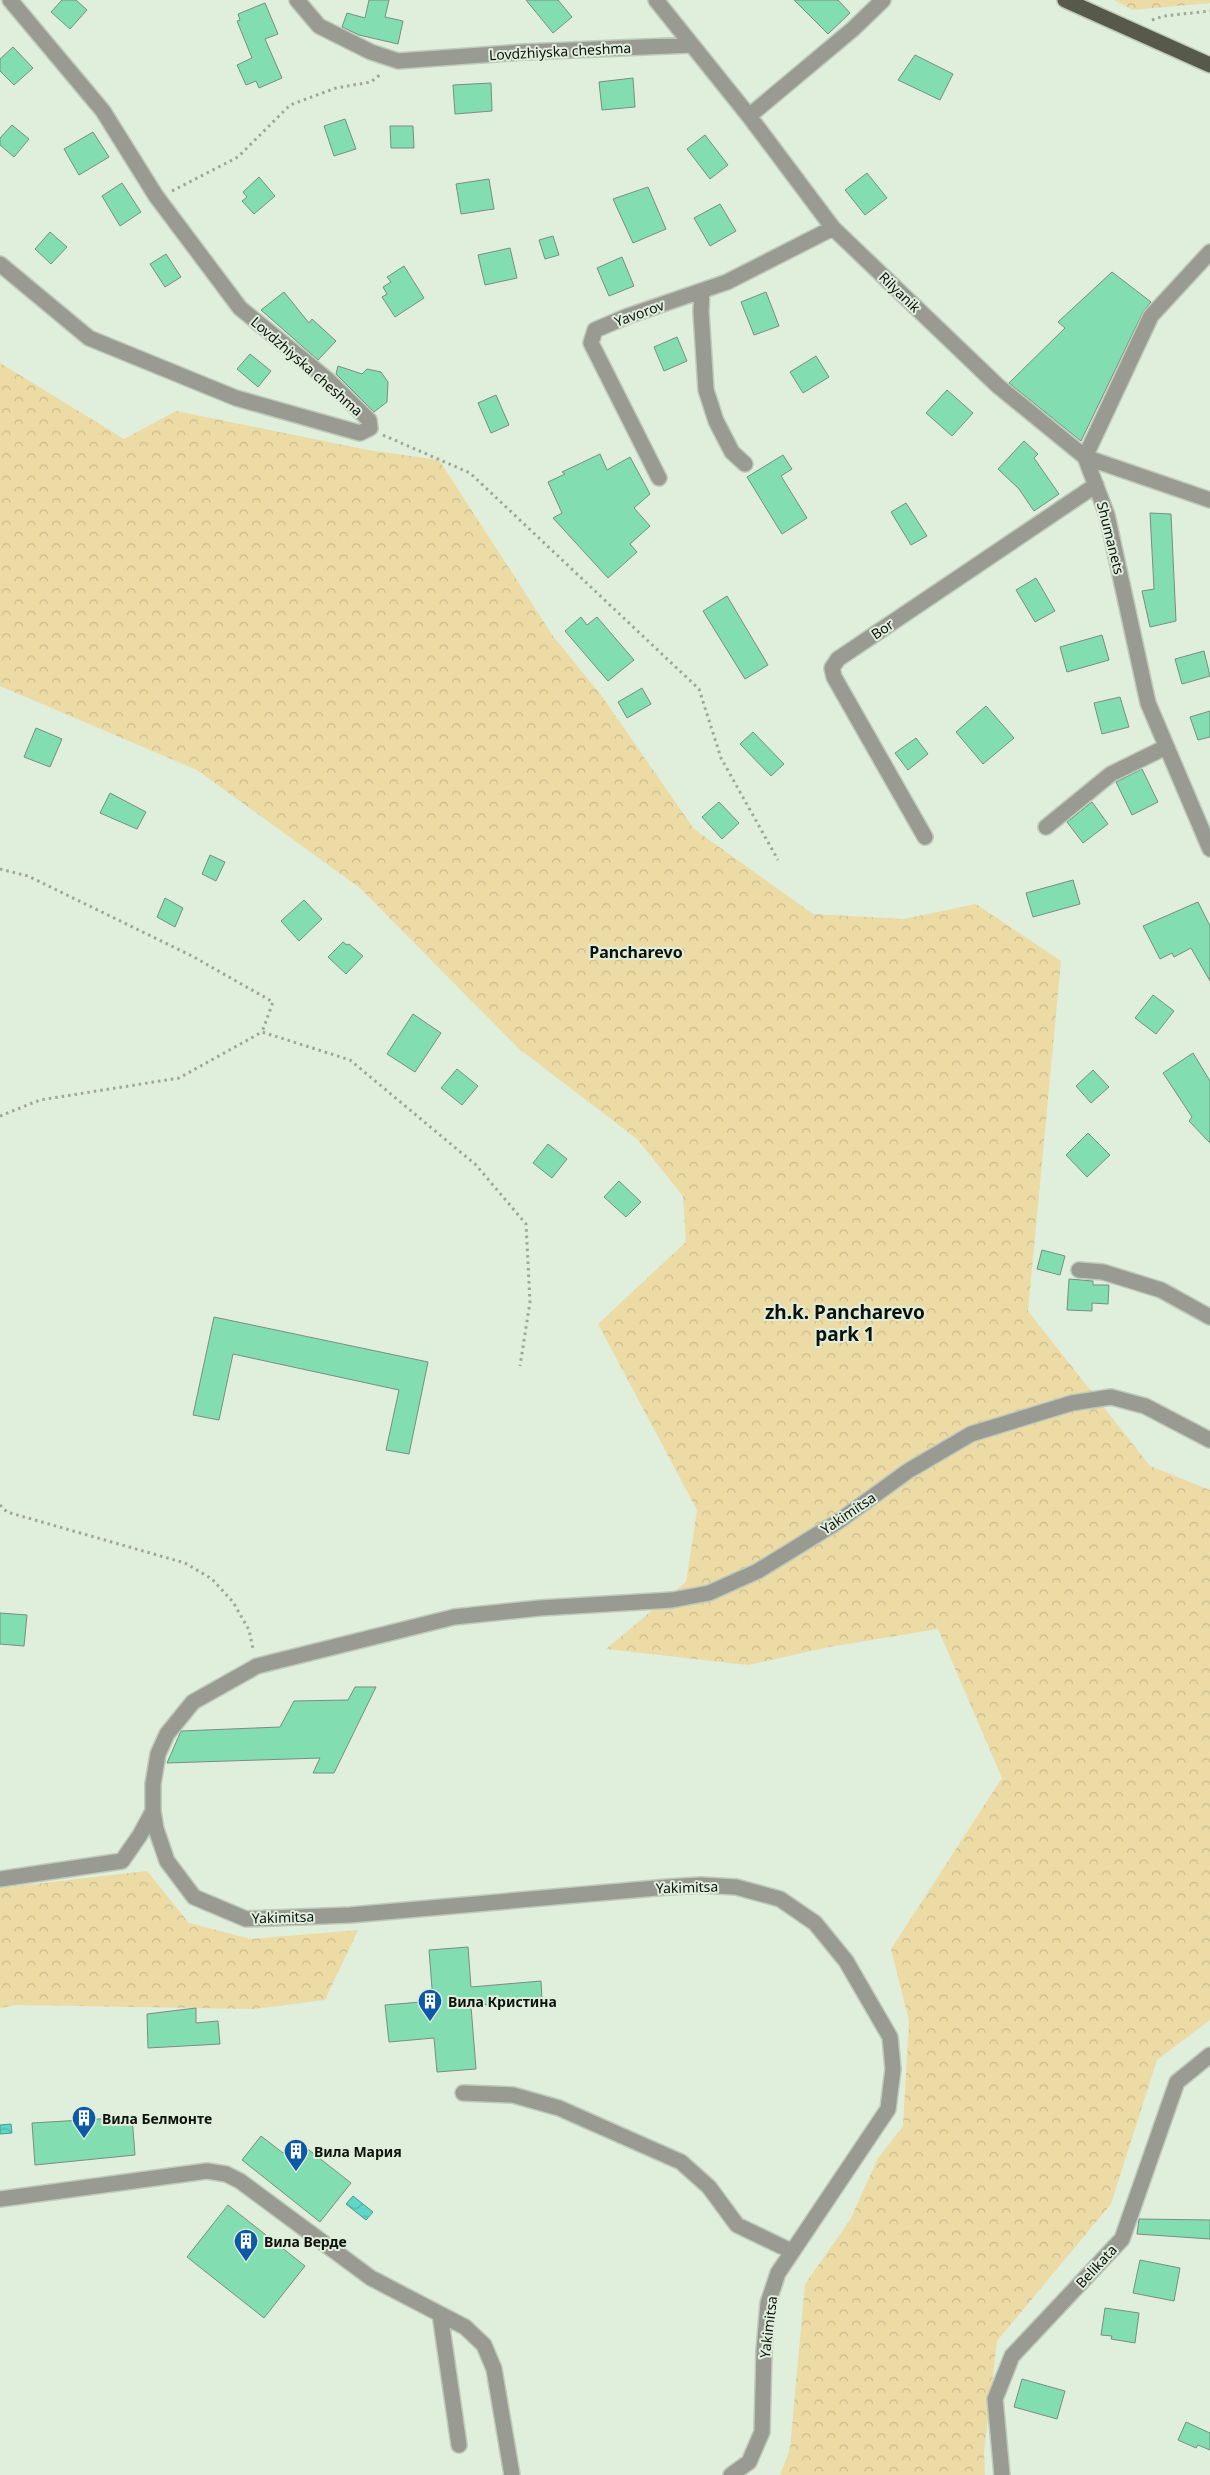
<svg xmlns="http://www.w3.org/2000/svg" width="1210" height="2475" font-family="'Noto Sans',sans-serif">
<defs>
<pattern id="forest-crowns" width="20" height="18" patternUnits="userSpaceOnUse" patternTransform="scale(1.25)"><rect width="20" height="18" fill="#eddba6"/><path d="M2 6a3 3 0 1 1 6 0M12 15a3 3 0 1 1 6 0" fill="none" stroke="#cabb8e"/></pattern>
<pattern id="water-waves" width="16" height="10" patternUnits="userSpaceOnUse" patternTransform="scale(1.25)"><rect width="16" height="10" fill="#5ed6c8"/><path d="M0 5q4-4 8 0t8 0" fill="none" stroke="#50b7ab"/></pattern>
</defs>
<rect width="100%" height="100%" fill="#e0eedc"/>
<path fill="url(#forest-crowns)" d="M1114,0H1210V3L1133,10Z
M0,363L124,439L176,411L368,450L439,460L553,636L601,695L694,829L813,914L904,919L976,904L1061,961L1028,1311L1150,1466L1210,1490V2020L1157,2060L1111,2204L997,2341L984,2452L985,2475H780L790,2449L805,2284L850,2220L878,2158L903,2126L909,2021L891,1949L1002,1778L938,1629L829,1647L748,1665L606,1649L686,1582L697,1510L598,1324L686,1242L683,1196L637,1139L518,1048L360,888L197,770L0,686Z
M147,1871L189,1923L251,1939L358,1930L325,2000L253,2009L16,2005L0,2008V1888Z"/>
<path fill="url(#water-waves)" stroke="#469b90" d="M11,2124L12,2133L0,2134V2125Z
M353,2196L373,2212L366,2220L346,2204Z"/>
<path fill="#82deb1" stroke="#798d82" d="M62,0H76L87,10L70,29L51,12Z
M369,0H389L385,17L403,21L398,44L359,35L342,27L347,13L365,18Z
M526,0H558L572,17L553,33Z
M794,0H838L850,13L828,34Z
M265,3L278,34L265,39L282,78L259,88L256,81L246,85L237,65L252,58L237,21L240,20L238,14Z
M13,47L33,68L14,85L0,71V59Z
M915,55L953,74L940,100L898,80Z
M633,78L635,107L602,110L599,82Z
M491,83L492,111L455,114L453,85Z
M345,119L356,149L334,156L324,126Z
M12,125L29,139L14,157L0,145V138Z
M390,126H413L414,148H391Z
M93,132L109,157L79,175L64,149Z
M705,135L728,165L710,179L687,149Z
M867,173L887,198L865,215L845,190Z
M259,177L275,196L254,214L242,201L247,197L243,192Z
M489,179L494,209L461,214L456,184Z
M122,183L141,212L120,226L102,196Z
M648,187L666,229L633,243L613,199Z
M720,204L736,231L710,246L694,218Z
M50,232L67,247L51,264L35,249Z
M553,236L559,255L545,259L539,240Z
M510,248L517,278L485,285L478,255Z
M166,254L181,277L165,287L150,264Z
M622,257L634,286L609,296L597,268Z
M404,266L424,298L395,317L382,297L387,294L383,287L391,282L387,277Z
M1112,272L1151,302L1143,312L1081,441L1009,383L1065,328L1058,322Z
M284,292L309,323L312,319L336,341L318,360L261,310Z
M766,292L779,326L754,335L741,302Z
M677,337L687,361L664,371L654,347Z
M250,354L271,371L258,387L237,369Z
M816,356L829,377L803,393L790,372Z
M338,366L362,374L367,369L381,372L388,382L387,402L374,412L336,374Z
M947,390L973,413L952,436L926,413Z
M496,395L509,425L491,433L478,403Z
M1024,441L1038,454L1034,458L1059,494L1034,511L1019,489L998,469Z
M600,454L607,470L630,457L650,494L634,508L650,526L630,544L637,552L608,578L553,518L562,513L548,482L565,474L562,472Z
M783,455L792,469L781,476L807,518L782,534L747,477Z
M906,503L927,536L911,545L891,512Z
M1150,513L1171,514L1176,621L1150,627L1142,591L1154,589Z
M1036,578L1055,611L1035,622L1016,590Z
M727,596L768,665L745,679L703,611Z
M581,617L587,625L597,617L634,660L608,681L565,631Z
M1102,635L1109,660L1067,672L1060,647Z
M1204,651L1210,676L1182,684L1175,659Z
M642,688L651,704L627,718L618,702Z
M1120,697L1129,727L1102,734L1094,703Z
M986,706L1014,738L983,764L956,732Z
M1210,711V737L1198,740L1190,717Z
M36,728L62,739L50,767L24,757Z
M753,732L784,764L771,776L740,744Z
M916,738L928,754L908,770L895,753Z
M1142,769L1158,802L1132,815L1116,782Z
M110,793L146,812L137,829L100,813Z
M719,802L739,823L722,839L702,817Z
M1092,802L1108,824L1083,843L1067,822Z
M210,855L225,862L216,881L202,874Z
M1073,880L1080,904L1033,917L1026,893Z
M165,898L183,908L175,927L157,917Z
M304,900L322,919L299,941L281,921Z
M1198,902L1210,926V981L1191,948L1174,957L1172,953L1160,959L1143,926Z
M343,942L347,945L349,944L363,956L346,974L328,957Z
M1153,995L1174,1011L1156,1034L1135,1018Z
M413,1014L441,1033L415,1072L387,1054Z
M1193,1053L1210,1081V1143L1189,1121L1192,1117L1163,1073Z
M457,1069L478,1086L462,1105L441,1088Z
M1093,1070L1109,1087L1091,1103L1076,1086Z
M1088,1133L1110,1155L1087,1177L1066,1155Z
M548,1144L567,1159L552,1178L533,1163Z
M619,1181L641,1202L626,1217L604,1197Z
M1042,1250L1065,1256L1060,1275L1037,1269Z
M1069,1279L1093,1281V1285H1109L1108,1304L1092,1303V1311L1067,1310Z
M214,1317L428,1362L409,1454L386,1450L399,1390L233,1354L219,1420L193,1415Z
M0,1613L27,1615L24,1646L0,1644Z
M355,1687H376L334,1773H313L320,1758L167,1763L181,1731L280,1727L294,1701L348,1700Z
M468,1947L471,1987L541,1981L542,2000L471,2006L476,2069L437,2072L434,2038L389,2042L385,2005L433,2001L429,1950Z
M196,2008V2023L218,2021L220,2044L148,2048L147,2014Z
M132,2117L135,2155L35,2165L32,2123Z
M261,2136L283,2153L295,2139L351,2183L320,2222L242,2160Z
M228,2205L305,2266L264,2318L187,2257Z
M1139,2219L1210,2220V2239L1137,2234Z
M1140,2260L1180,2268L1174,2301L1133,2293Z
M1105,2308L1139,2313L1135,2343L1111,2339L1112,2336L1101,2335Z
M1022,2379L1065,2391L1057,2419L1014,2407Z
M1186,2422L1210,2433V2450L1198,2445L1196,2448L1178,2440Z"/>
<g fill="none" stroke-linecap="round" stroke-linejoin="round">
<defs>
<path id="minor" d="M297,0L319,26L371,52L398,61L524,52L692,45
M656,0L749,116L833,228L998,386L1085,457L1210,500
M749,116L853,29L883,0
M1210,252L1151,316L1085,457L1107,515L1148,703L1210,849
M0,264L89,338L236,398L360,433L370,428L369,420L328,380L240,308L156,196L103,111L10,0
M702,291L701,312L706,390L716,421L732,452L745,464
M659,478L591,343L595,330L628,316L727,282L833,228
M1046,827L1111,774L1166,747
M925,837L834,677L832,668L838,659L1096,485
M1079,1270L1103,1272L1161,1290L1210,1317
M0,1879L122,1861L140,1835L153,1811
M463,2093L513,2095L559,2108L681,2162L709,2187L737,2225L791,2251
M0,2199L207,2171L226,2174L240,2181L371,2278L465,2327L484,2345L494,2369L512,2475
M440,2314L459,2445
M731,2475L749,2462L762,2432L764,2351L768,2303L778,2273L888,2109L893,2069L890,2037L846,1961L815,1923L780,1899L736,1887L701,1885L668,1887L350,1915L246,1919L194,1897L167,1861L156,1829L153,1811V1784L158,1754L167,1734L193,1702L257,1666L454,1617L540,1608L672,1600L709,1593L758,1571L839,1521L908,1471L971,1434L1072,1403L1111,1397L1145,1406L1210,1440
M1002,2475L995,2399L1012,2356L1122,2239L1177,2082L1210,2055"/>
<path id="major" d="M1065,0L1210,65"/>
</defs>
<use href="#minor" stroke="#becbbb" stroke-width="18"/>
<use href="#major" stroke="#becbbb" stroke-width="18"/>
<path stroke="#9ca799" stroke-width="3" stroke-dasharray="2.5 4" stroke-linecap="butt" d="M1152,20L1164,16L1210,11
M172,191L238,157L290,105L336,88L371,82L382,73
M383,435L470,473L699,689L721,758L778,860
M0,869L28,876L192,956L273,1002L262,1032
M0,1116L40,1100L179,1078L262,1032L350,1060L476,1165L526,1224L530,1302L520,1366
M0,1505L7,1512L185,1563L212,1579L233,1602L249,1630L253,1649"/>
<use href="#minor" stroke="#999a91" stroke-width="15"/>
<use href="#major" stroke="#575a4a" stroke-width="15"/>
</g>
<defs>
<symbol id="building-pin" viewBox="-11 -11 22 30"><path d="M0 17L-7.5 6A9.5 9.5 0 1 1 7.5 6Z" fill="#0c59a7" stroke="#e0eedc"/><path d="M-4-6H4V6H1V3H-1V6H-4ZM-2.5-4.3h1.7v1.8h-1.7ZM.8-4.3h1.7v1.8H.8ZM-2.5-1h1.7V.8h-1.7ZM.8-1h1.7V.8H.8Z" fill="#fff"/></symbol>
</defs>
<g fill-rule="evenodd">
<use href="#building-pin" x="416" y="1987" width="28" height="38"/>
<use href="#building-pin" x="70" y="2104" width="28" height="38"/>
<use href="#building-pin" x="282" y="2137" width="28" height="38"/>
<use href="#building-pin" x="232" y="2227" width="28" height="38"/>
</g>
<g text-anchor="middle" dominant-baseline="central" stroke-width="4" stroke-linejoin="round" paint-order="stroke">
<g font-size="14" fill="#0e120c" stroke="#e0eedc">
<text transform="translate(560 51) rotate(-3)">Lovdzhiyska cheshma</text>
<text transform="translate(900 292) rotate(44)">Rilyanik</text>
<text transform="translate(639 313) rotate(-20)">Yavorov</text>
<text transform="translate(307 366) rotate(41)">Lovdzhiyska cheshma</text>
<text transform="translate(1111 538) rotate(76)">Shumanets</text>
<text transform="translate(882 629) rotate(-34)">Bor</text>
<text transform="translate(848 1513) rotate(-34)">Yakimitsa</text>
<text transform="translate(687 1887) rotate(-2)">Yakimitsa</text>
<text transform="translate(283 1917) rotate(-2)">Yakimitsa</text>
<text transform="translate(1096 2266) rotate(-47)">Belikata</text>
<text transform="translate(768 2327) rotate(-83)">Yakimitsa</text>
</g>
<g font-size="14" font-weight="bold" fill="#0e120c" stroke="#e0eedc" text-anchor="start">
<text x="448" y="2001">Вила Кристина</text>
<text x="102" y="2118">Вила Белмонте</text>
<text x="314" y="2151">Вила Мария</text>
<text x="264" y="2241">Вила Верде</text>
</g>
<g font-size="16" font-weight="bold" fill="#0e120c" stroke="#e0eedc">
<text x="636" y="952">Pancharevo</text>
</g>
<g font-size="19" font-weight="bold" fill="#0e120c" stroke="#e0eedc">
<text x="845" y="1312">zh.k. Pancharevo<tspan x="845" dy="22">park 1</tspan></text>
</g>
</g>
</svg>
